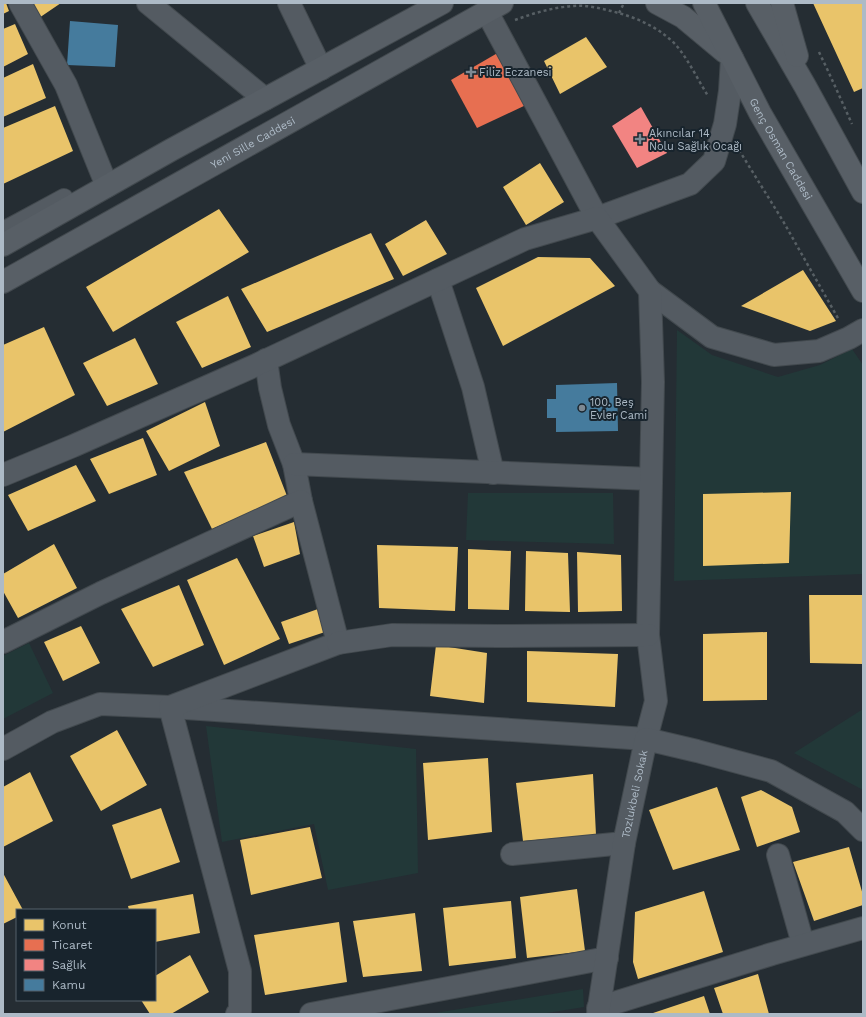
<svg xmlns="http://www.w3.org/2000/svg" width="866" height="1017" font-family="'Work Sans',sans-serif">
<rect width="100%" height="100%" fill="#252d33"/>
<path fill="#223838" d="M677,330L712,355L778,377L820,365L852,349L863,365V574L674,581Z
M468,493H613L614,544L466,540Z
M29,643L53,693L3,719V656Z
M863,709V790L794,753Z
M206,726L416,749L418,873L328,890L314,824L222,842Z
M583,989L584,1007L541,1014H429Z"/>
<path fill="#e9c46a" d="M3,3H6L9,11L3,14Z
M25,3H61L36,20Z
M813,3H863V88L854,92Z
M15,24L28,54L3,67V29Z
M586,37L607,67L560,94L544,61Z
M33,64L46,98L3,117V78Z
M55,106L73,151L3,184V128Z
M540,163L564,202L526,225L503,187Z
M219,209L249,252L113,332L86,287Z
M426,220L447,254L403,276L385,244Z
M371,233L394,279L267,332L241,289Z
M538,257L590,258L615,286L503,346L476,288Z
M803,270L836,321L810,331L741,306Z
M228,296L251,347L202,368L176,322Z
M44,327L75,395L3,432V345Z
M135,338L158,384L107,406L83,363Z
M205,402L220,446L169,471L146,431Z
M143,438L157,475L109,494L90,459Z
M266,442L287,496L212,529L184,472Z
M76,465L96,501L28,531L8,495Z
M791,492L789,563L703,566V494Z
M294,522L300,554L264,567L253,536Z
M54,544L77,588L18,618L3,591V574Z
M377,545L458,547L455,611L379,608Z
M468,549L511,551L509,610L468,609Z
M526,551L568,553L570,612L525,611Z
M577,552L621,555L622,611L578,612Z
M237,558L280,639L224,665L187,580Z
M179,585L204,645L153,667L121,609Z
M809,595H863V664L810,663Z
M318,609L325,632L289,644L281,622Z
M81,626L100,663L63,681L44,642Z
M767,632V700L703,701V634Z
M436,645L487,653L484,703L430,696Z
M527,651L618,654L615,707L527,702Z
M117,730L147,785L101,811L70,756Z
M488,758L492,832L428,840L423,763Z
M30,772L53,821L3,847V787Z
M593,774L596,835L523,841L516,783Z
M717,787L740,850L673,870L649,810Z
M761,790L792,807L800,832L757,847L741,797Z
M161,808L180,862L131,879L112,825Z
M310,827L322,878L251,895L240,840Z
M849,847L863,895V905L814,921L793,862Z
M3,873L23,910H17V917L3,924Z
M577,889L585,951L527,958L520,897Z
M704,891L723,952L638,979L633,962L635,912Z
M193,894L200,933L155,942V910H129L128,906Z
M511,901L516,958L449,966L443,908Z
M415,913L422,971L363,977L353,921Z
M339,922L347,982L265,995L254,935Z
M190,955L209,992L171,1014H150L141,1000H155V976Z
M758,974L769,1014H723L714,988Z
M704,996L710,1014H650Z"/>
<path fill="#e76f51" d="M501,51L526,105L477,128L451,80Z"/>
<path fill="#f28482" d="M641,107L667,153L637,168L612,126Z"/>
<path fill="#457b9d" d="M70,21L118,25L115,67L67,65Z
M617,383L618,431L556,432V418H547V399H556V385Z"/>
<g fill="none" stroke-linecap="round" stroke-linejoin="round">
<defs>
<path id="pedestrian" d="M3,231L64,198"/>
<g id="minor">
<path d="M20,3L66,85L107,186"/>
<path d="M148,3L265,99"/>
<path d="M289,3L321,69"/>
<path d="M487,12L597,218L690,184L714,161L725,124L730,91L732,58"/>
<path d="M438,280L473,387L493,473"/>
<path d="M650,291L712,337L774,355L819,351L849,338L863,330"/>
<path d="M266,360L270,388L279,425L294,464L301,501"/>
<path d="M294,464L651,479"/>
<path d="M3,475L73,446L254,366L525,239L597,218L650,291L653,382L648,635L656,701L646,739L170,707L100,704L52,722L3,749"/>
<path d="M3,642L101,593L301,501L338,643L170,707L240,971V1011L237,1014"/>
<path d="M338,643L392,635L498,636L648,635"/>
<path d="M512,854L624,843"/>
<path d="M778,855L803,944"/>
<path d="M598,1008L772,954L863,928"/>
<path d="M311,1014L607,958"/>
<path id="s1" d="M598,1014L624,843L646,739L697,751L771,771L845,812L863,830"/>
</g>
<g id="secondary">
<path d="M657,3L683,17L725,52"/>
<path id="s2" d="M704,3L760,113L863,291"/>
<path d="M757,3L805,86L863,192"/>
<path d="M782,3L797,56"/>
<path d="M3,245L171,150L442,3"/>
<path id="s3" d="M3,282L502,3"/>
</g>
</defs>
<use href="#pedestrian" stroke="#42494e" stroke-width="20"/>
<use href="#minor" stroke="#42494e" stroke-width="24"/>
<use href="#secondary" stroke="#42494e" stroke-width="24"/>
<path stroke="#575f64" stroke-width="2.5" stroke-dasharray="3 3" stroke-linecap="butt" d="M619,13L624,3
M515,20C534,13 554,7 574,6C587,5 599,8 611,11C635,17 657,26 675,44C687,57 698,80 708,96
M819,52L829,73L852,124
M739,150L783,221L839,320"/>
<use href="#pedestrian" stroke="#545b62" stroke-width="18"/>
<use href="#minor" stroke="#545b62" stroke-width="22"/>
<use href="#secondary" stroke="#585f66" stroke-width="22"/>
</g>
<g fill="#7d8993" stroke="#18242d" stroke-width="1.5">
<path d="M469 66h4v4h4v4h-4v4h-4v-4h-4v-4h4z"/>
<path d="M638 133h4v4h4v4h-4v4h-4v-4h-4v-4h4z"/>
<circle cx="582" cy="408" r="4"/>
</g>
<g text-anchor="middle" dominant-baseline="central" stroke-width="4" stroke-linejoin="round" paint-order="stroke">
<g font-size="11" fill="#adbac6" stroke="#18242d" text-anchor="start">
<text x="479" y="72">Filiz Eczanesi</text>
<text x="649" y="133">Akıncılar 14<tspan x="649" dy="13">Nolu Sağlık Ocağı</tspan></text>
<text x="590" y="402">100. Beş<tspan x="590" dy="13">Evler Cami</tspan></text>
</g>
<g font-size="11" fill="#adbac6" stroke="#18242d">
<text stroke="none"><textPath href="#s3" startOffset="286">Yeni Sille Caddesi</textPath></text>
<text stroke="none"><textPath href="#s2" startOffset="165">Genç Osman Caddesi</textPath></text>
<text stroke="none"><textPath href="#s1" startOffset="223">Tozlukbeli Sokak</textPath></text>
</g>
</g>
<rect width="866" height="1017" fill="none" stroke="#adbac6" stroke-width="8"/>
<rect x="16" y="909" width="140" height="92" fill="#18242d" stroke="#54606a"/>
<rect x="24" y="919" width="20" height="12" fill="#e9c46a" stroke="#54606a"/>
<text x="52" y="929" font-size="12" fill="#adbac6">Konut</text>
<rect x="24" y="939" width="20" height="12" fill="#e76f51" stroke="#54606a"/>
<text x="52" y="949" font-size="12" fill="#adbac6">Ticaret</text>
<rect x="24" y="959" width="20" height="12" fill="#f28482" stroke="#54606a"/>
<text x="52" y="969" font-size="12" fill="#adbac6">Sağlık</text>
<rect x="24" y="979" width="20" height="12" fill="#457b9d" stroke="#54606a"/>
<text x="52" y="989" font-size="12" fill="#adbac6">Kamu</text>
</svg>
